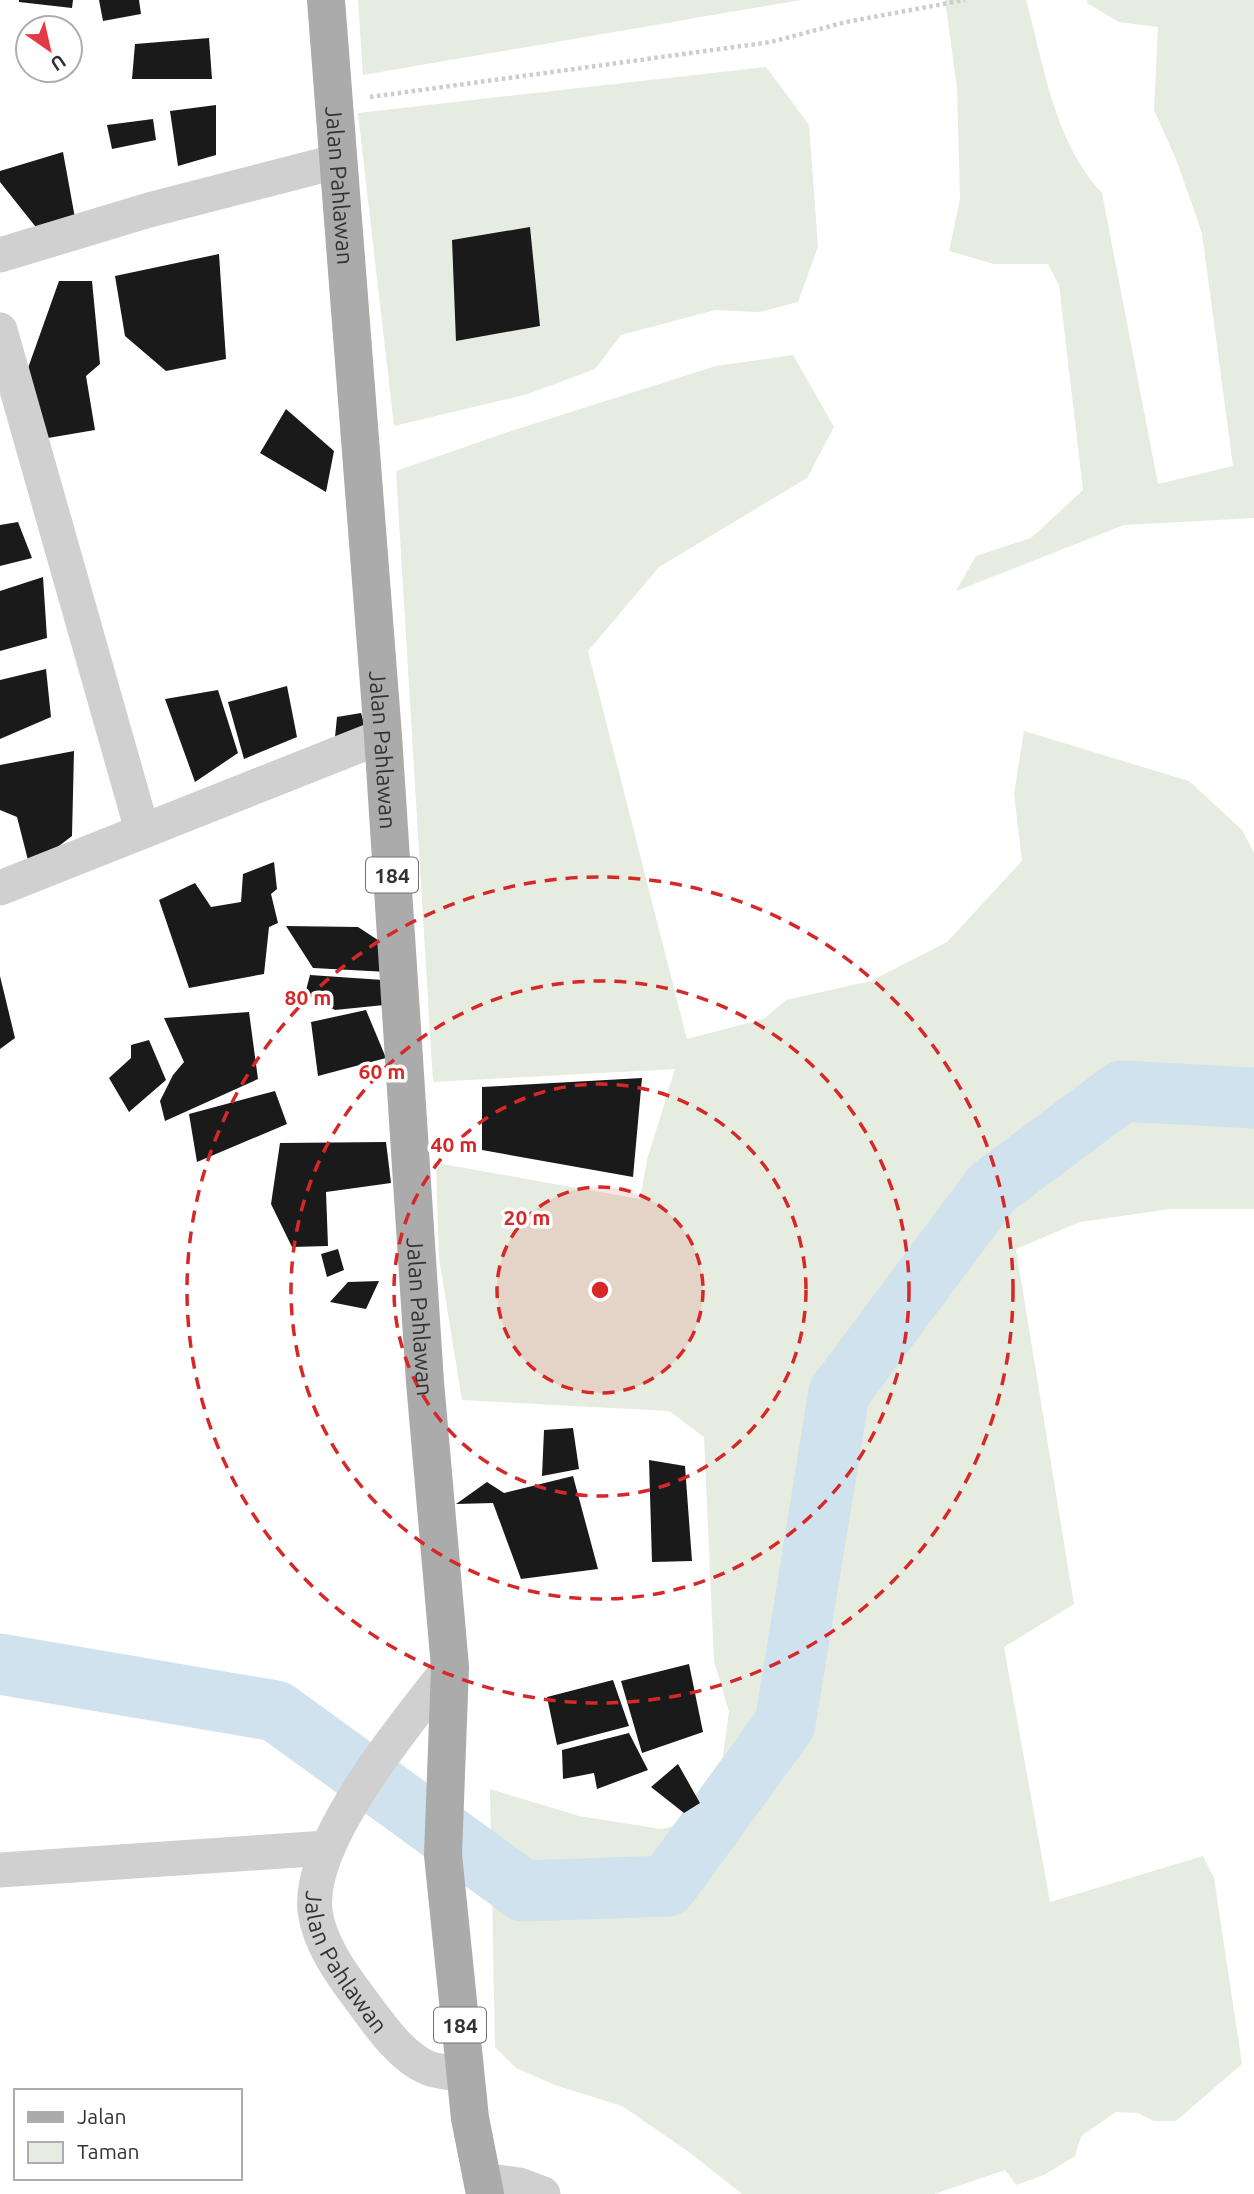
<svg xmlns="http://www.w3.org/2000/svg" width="1254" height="2194" font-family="Ubuntu,sans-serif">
<rect width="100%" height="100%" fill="#fff"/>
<path fill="#e6ecdf" d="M358,0H801L363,75Z
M945,0H1026C1044,65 1054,142 1102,193L1158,484L1233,466L1202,233L1176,159L1154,110L1158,27L1119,22L1087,3V0H1254V518L1124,525L956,591L976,556L1031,538L1083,490L1059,285L1048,264H994L949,251L960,199L957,88Z
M766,67L809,125L818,247L798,302L759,312L715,310L621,335L595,369L528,394L394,426L358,113Z
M793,355L834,427L807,478L659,567L588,651L687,1039L764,1019L786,1000L871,981L947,942L1022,861L1014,794L1024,731L1189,781L1242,830L1254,853V1209H1170L1080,1222L1016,1249L1074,1604L1004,1647L1050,1902L1203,1856L1214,1878L1242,2064L1176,2121H1154L1138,2113L1116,2112L1081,2136L1075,2156L1044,2175L1016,2185L1005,2170L934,2194H742L689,2152L622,2106L555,2085L516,2068L495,2047L490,1789L579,1816L661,1829L689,1823L718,1791L729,1712L714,1661L704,1437L669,1411L462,1400L439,1258L436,1163L640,1199L647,1160L675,1069L433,1082L396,471L508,432L716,366Z"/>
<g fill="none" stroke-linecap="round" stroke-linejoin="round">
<path stroke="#cfe2ee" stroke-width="61" d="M0,1664L276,1711L524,1891L667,1886L785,1724L839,1393L992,1188L1122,1091L1254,1098"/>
</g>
<path fill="#1a1a1a" d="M19,0H73L72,8L19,2Z
M99,0H139L141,14L103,21Z
M209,38L212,79H132L135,44Z
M216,105V155L178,166L170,111Z
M153,119L156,140L112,149L107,125Z
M63,152L75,218L39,231L0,182V171Z
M530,227L540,326L456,341L452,240Z
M219,254L226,359L166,371L125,336L115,276Z
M59,281H92L100,364L86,376L95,430L48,438L28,368Z
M286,409L334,451L326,492L260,453Z
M18,522L32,558L0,566V525Z
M43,577L47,638L0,651V591Z
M46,669L51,717L0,739V680Z
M287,686L297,737L244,759L228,702Z
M218,690L238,753L195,782L165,699Z
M361,713L368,735L334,747L337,717Z
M74,751L72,836L30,868L17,817L0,810V765Z
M274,862L277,889L271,894L278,923L269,927L264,974L189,988L159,900L195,883L211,907L241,902L243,874Z
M286,926L358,927L387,946L388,972L313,968Z
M310,975L383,980L384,1005L335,1010L305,994Z
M0,976L15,1038L0,1049Z
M366,1010L386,1058L318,1076L311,1022Z
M249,1012L258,1079L165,1121L160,1101L173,1075L184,1062L164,1018Z
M149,1040L166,1080L129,1112L109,1078L131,1058V1045Z
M642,1078L633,1177L482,1150V1087Z
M275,1091L287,1124L197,1162L189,1114Z
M386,1142L391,1183L326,1192L328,1246L292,1247L271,1204L280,1143Z
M338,1249L344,1270L327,1277L321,1254Z
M379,1281L366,1309L330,1302L348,1282Z
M573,1428L579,1469L542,1476L544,1430Z
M649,1460L685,1466L692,1561L652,1562Z
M573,1476L598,1569L521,1579L493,1503L456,1504L487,1482L504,1493Z
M689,1664L703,1732L642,1753L621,1681Z
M613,1680L629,1726L557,1745L547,1697Z
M629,1733L648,1770L597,1789L594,1773L563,1779L562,1750Z
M678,1764L700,1803L684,1813L651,1787Z"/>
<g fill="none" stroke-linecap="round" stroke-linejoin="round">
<path stroke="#cdcdcd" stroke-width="4.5" stroke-dasharray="3.5 3.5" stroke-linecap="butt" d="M370,97L771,42L846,22L965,0"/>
<g stroke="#d0d0d0" stroke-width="35">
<path d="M0,255L149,210L339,161"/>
<path d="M0,330L142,830"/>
<path d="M0,888L383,736"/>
<path id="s1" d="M450,1667C408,1722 307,1840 315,1911C319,1943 342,1975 361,2000C378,2023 401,2057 428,2068C439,2072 453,2073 465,2075"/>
<path d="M0,1870L326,1848"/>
<path d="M482,2180L519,2185L543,2194"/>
</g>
<path stroke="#ababab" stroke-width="38" id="s2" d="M326,0L383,736L425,1382L450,1667L443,1855L470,2118L485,2194"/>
</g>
<circle cx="600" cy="1290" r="103" fill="#d62828" fill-opacity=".12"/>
<g fill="none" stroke="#d62828" stroke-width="3.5" stroke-dasharray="12 9">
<circle cx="600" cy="1290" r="103"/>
<circle cx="600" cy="1290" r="206"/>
<circle cx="600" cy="1290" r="309"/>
<circle cx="600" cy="1290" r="413"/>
</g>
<g text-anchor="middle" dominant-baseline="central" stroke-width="7" stroke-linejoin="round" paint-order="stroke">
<g fill="#fff" stroke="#707070" stroke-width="2">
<rect x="366" y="857.5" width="52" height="35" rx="5"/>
<rect x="434" y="2007.5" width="52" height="35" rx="5"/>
</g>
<g font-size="21" font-weight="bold" fill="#333">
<text x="392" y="875">184</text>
<text x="460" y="2025">184</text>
</g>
<g font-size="23" fill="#333" stroke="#fff">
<text stroke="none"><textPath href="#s2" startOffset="186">Jalan Pahlawan</textPath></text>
<text stroke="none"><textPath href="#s2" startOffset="752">Jalan Pahlawan</textPath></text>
<text stroke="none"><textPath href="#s2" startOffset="1320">Jalan Pahlawan</textPath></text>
<text stroke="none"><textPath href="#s1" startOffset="343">Jalan Pahlawan</textPath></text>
</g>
</g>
<circle cx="600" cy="1290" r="10" fill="#d62828" stroke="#fff" stroke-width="3.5"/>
<g font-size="21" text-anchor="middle" font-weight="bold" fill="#d62828" stroke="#fff" stroke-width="7" stroke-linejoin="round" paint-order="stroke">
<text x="308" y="1005">80 m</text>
<text x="382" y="1079">60 m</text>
<text x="454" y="1152">40 m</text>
<text x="527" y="1225">20 m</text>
</g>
<rect x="14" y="2089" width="228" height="91" fill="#ffffff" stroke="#adadad" stroke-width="2"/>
<rect x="28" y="2112" width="35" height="10" fill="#ababab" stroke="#adadad" stroke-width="2"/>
<text x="77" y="2124" font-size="21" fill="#333333">Jalan</text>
<rect x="28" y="2142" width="35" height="21" fill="#e6ecdf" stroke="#adadad" stroke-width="2"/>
<text x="77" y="2159" font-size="21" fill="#333333">Taman</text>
<g transform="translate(49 49) rotate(146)"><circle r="33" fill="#ffffff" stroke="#adadad" stroke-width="2"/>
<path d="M0-5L12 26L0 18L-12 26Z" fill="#e63946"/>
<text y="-10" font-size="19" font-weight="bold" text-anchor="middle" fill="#333333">U</text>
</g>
</svg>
